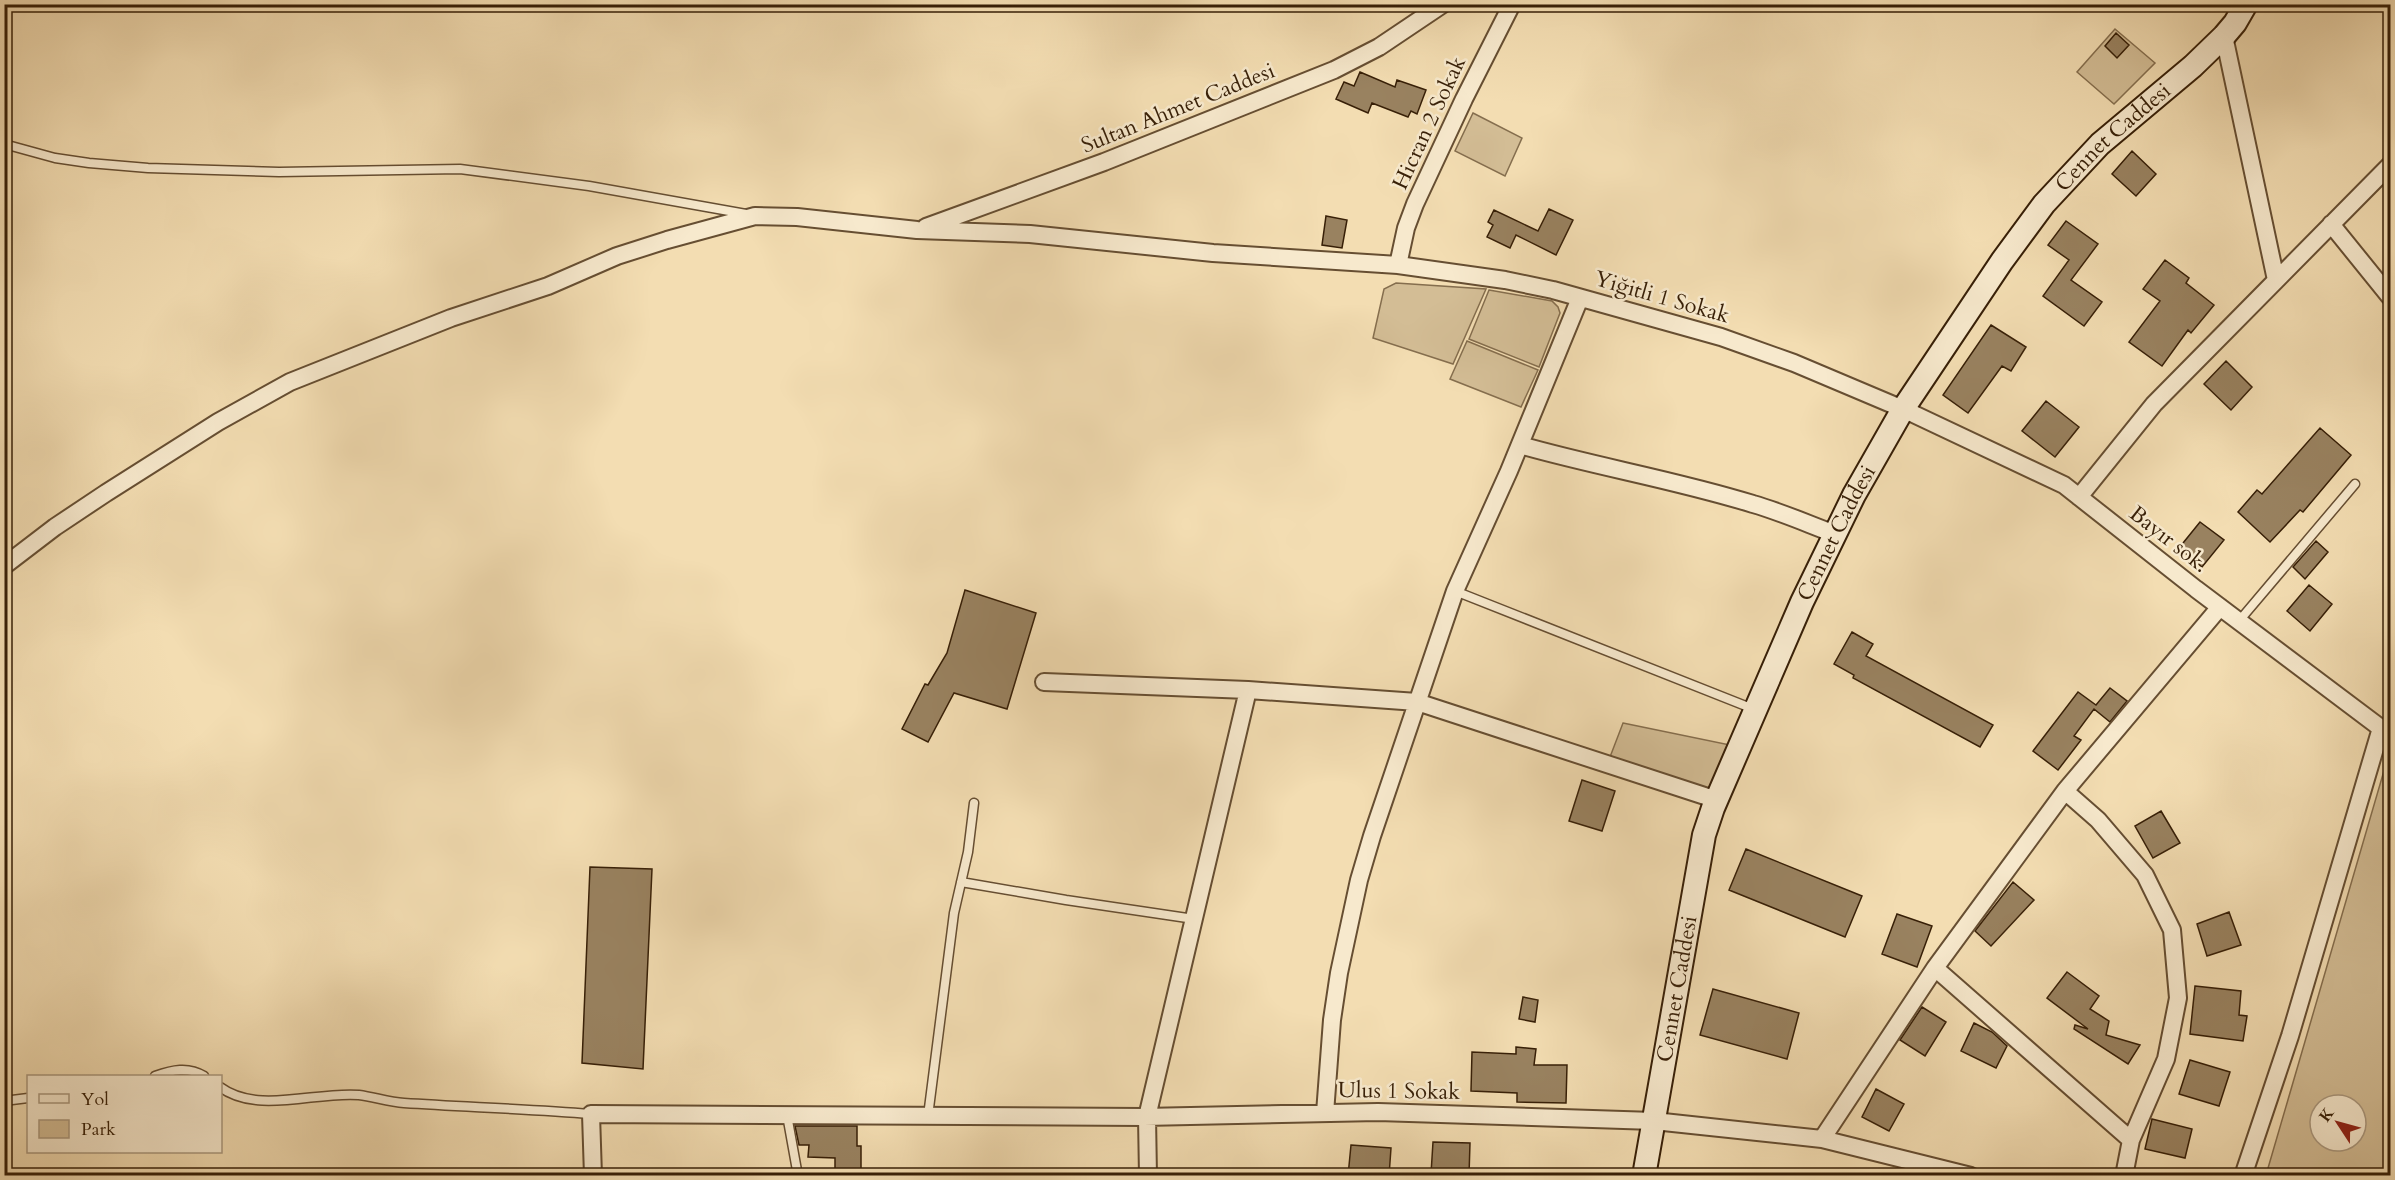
<svg xmlns="http://www.w3.org/2000/svg" width="2395" height="1180" font-family="Cardo,serif">
<rect width="100%" height="100%" fill="#f3ddb2"/>
<filter id="stains"><feTurbulence type="fractalNoise" baseFrequency=".00333" numOctaves="4"/><feColorMatrix values="0 0 0 0 .2 0 0 0 0 .09 0 0 0 0 .02 0 0 0 .5 -.17"/></filter>
<radialGradient id="worn" r=".72"><stop offset=".6" stop-color="#630" stop-opacity="0"/><stop offset="1" stop-color="#630" stop-opacity=".3"/></radialGradient>
<path fill="#d3bd95" stroke="#856e4e" stroke-width="1.5" fill-rule="evenodd" d="M2115,29L2155,63L2114,104L2077,72Z
M1473,113L1522,138L1505,176L1455,151Z
M1396,283L1486,289L1453,364L1373,338L1384,289Z
M1489,290L1552,301L1558,307L1560,313L1539,367L1469,339Z
M1467,341L1538,370L1521,407L1450,379Z
M1623,723L1730,745L1710,791L1610,757Z
M2388,757L2390,758V1175H2266ZM2320,1105H2356V1141H2320Z"/>
<path fill="#998260" stroke="#371f07" stroke-width="1.5" d="M2116,33L2129,45L2117,58L2105,46Z
M1360,72L1395,87L1397,80L1426,90L1417,114L1411,111L1408,117L1372,103L1368,113L1336,99L1344,82L1354,86Z
M2132,151L2156,174L2136,196L2112,174Z
M1549,209L1573,220L1556,255L1516,235L1510,248L1487,237L1493,225L1488,222L1494,210L1538,231Z
M1326,216L1347,220L1342,248L1322,245Z
M2066,221L2098,244L2071,280L2102,302L2084,326L2043,296L2069,260L2048,245Z
M2165,260L2189,278L2186,283L2214,305L2191,333L2188,330L2162,366L2129,342L2160,301L2143,289Z
M1991,325L2026,347L2011,371L2002,366L1968,413L1943,395Z
M2226,361L2252,387L2231,410L2204,384Z
M2046,401L2079,427L2055,457L2022,431Z
M2320,428L2351,455L2303,512L2300,510L2270,542L2238,512L2257,490L2262,494Z
M2200,522L2224,540L2202,567L2179,548Z
M2316,541L2328,552L2305,579L2293,567Z
M2309,585L2332,604L2310,631L2287,611Z
M965,590L1036,613L1007,709L954,693L928,742L902,729L925,684L928,685L947,653Z
M1852,632L1873,644L1866,656L1993,725L1980,747L1853,678L1854,675L1834,664Z
M2110,688L2127,701L2110,722L2094,709L2074,736L2081,740L2058,770L2033,751L2078,692L2096,705Z
M1582,780L1615,791L1602,831L1569,821Z
M2161,811L2180,843L2153,858L2135,826Z
M1746,849L1862,896L1845,937L1729,890Z
M590,867L652,869L643,1069L582,1063Z
M2013,882L2034,900L1991,946L1975,931Z
M2229,912L2241,945L2207,956L2197,924Z
M1897,914L1932,926L1917,967L1882,954Z
M2067,972L2099,996L2090,1009L2109,1021L2106,1035L2140,1045L2128,1064L2074,1029L2075,1025L2088,1029L2047,998Z
M2195,986L2241,991L2239,1015L2247,1016L2243,1041L2190,1034Z
M1713,989L1799,1013L1787,1059L1700,1035Z
M1523,997L1538,1000L1535,1022L1519,1019Z
M1922,1007L1946,1022L1925,1056L1900,1040Z
M1974,1023L1992,1032L2007,1046L1996,1068L1961,1051Z
M1516,1047L1536,1049L1534,1065H1567L1566,1103L1517,1102V1093L1471,1091L1472,1052L1516,1054Z
M2190,1060L2230,1072L2219,1106L2179,1094Z
M1876,1089L1904,1104L1889,1131L1862,1117Z
M2152,1119L2192,1129L2185,1158L2145,1149Z
M795,1126H857V1146H861V1176H835V1158L808,1157L809,1145H799Z
M1433,1142L1470,1143L1469,1175L1431,1174Z
M1351,1145L1391,1148L1389,1176H1348Z"/>
<g fill="none" stroke-linecap="round" stroke-linejoin="round">
<defs>
<path id="lane" d="M4,144L55,158L89,163L148,168L279,172L460,169L589,186L746,214
M1455,591L1756,710
M2239,621L2355,484
M961,882L1066,900L1194,919
M155,1076C172,1070 188,1066 204,1076
M220,1087C258,1115 316,1091 359,1095C374,1097 389,1102 404,1103C466,1107 529,1109 591,1114
M4,1101L28,1098
M787,1115L798,1176
M928,1116L954,913L968,852L974,803"/>
<path id="street" d="M2224,36L2276,280
M2331,224L2390,297
M926,227L1104,162L1334,70L1379,47L1443,4
M1398,265L1406,228L1415,204L1464,99L1512,4
M1520,445C1597,467 1676,480 1753,504C1781,512 1808,524 1835,534
M2079,497L2154,404L2390,165
M4,566L55,527L106,493L218,422L290,382L451,318L548,286L617,256L667,240L755,216L797,217L917,230L1030,234L1213,253L1398,265L1505,280L1553,290L1721,337L1794,363L1903,409L2064,485L2196,589L2390,735
M1044,682L1248,690L1417,702L1717,800
M2065,791L2098,820L2145,875L2172,930L2178,998L2166,1059L2131,1140L2124,1176
M1935,968L2131,1140
M1325,1113L1332,1020L1339,973L1359,880L1372,836L1455,591L1509,471L1580,298
M1822,1139L1935,968L2065,791L2220,607
M593,1176L591,1114L1144,1117L1378,1112L1654,1121L1822,1139L1971,1176
M1148,1176L1147,1117L1248,690
M2243,1176L2290,1036L2381,728"/>
<g id="secondary">
<path id="s1" d="M1644,1176L1704,835L1713,808L1802,602L1854,495L1903,409L2002,261L2044,204L2100,144L2193,66L2224,36L2235,23L2246,4"/>
</g>
</defs>
<use href="#lane" stroke="#664e32" stroke-width="11"/>
<use href="#street" stroke="#664e32" stroke-width="20"/>
<use href="#secondary" stroke="#371f07" stroke-width="26"/>
<use href="#lane" stroke="#f7e9cd" stroke-width="8"/>
<use href="#street" stroke="#f7e9cd" stroke-width="16"/>
<use href="#secondary" stroke="#f7e9cd" stroke-width="22"/>
</g>
<g text-anchor="middle" dominant-baseline="central" stroke-width="5" stroke-linejoin="round" paint-order="stroke">
<g font-size="22" fill="#371f07" stroke="#f7e9cd">
<text transform="translate(1178 108) rotate(-22)">Sultan Ahmet Caddesi</text>
<text transform="translate(1429 123) rotate(-65)">Hicran 2 Sokak</text>
<text stroke="none"><textPath href="#s1" startOffset="1162">Cennet Caddesi</textPath></text>
<text transform="translate(1662 297) rotate(16)">Yiğitli 1 Sokak</text>
<text stroke="none"><textPath href="#s1" startOffset="676">Cennet Caddesi</textPath></text>
<text transform="translate(2169 539) rotate(38)">Bayır sok.</text>
<text stroke="none"><textPath href="#s1" startOffset="190">Cennet Caddesi</textPath></text>
<text transform="translate(1399 1091) rotate(1)">Ulus 1 Sokak</text>
</g>
</g>
<rect width="2395" height="1180" fill="none" stroke="#f3ddb2" stroke-width="24"/>
<rect x="6" y="6" width="2383" height="1168" fill="none" stroke="#371f07" stroke-width="3"/>
<rect x="12" y="12" width="2371" height="1156" fill="none" stroke="#371f07" stroke-width="1.5"/>
<rect x="27" y="1075" width="195" height="78" fill="#f7e9cd" stroke="#aa987e" stroke-width="1.5"/>
<rect x="39" y="1094" width="30" height="9" fill="#f7e9cd" stroke="#aa987e" stroke-width="1.5"/>
<text x="81" y="1105" font-size="18" fill="#371f07">Yol</text>
<rect x="39" y="1120" width="30" height="18" fill="#d3bd95" stroke="#aa987e" stroke-width="1.5"/>
<text x="81" y="1135" font-size="18" fill="#371f07">Park</text>
<g transform="translate(2338 1123) rotate(306)"><circle r="28" fill="#f7e9cd" stroke="#aa987e" stroke-width="1.5"/>
<path d="M0-4.5L10 22L0 15L-10 22Z" fill="#8f2418"/>
<text y="-9" font-size="16" font-weight="bold" text-anchor="middle" fill="#371f07">K</text>
</g>
<rect width="100%" height="100%" filter="url(#stains)"/>
<rect width="100%" height="100%" fill="url(#worn)"/>
</svg>
